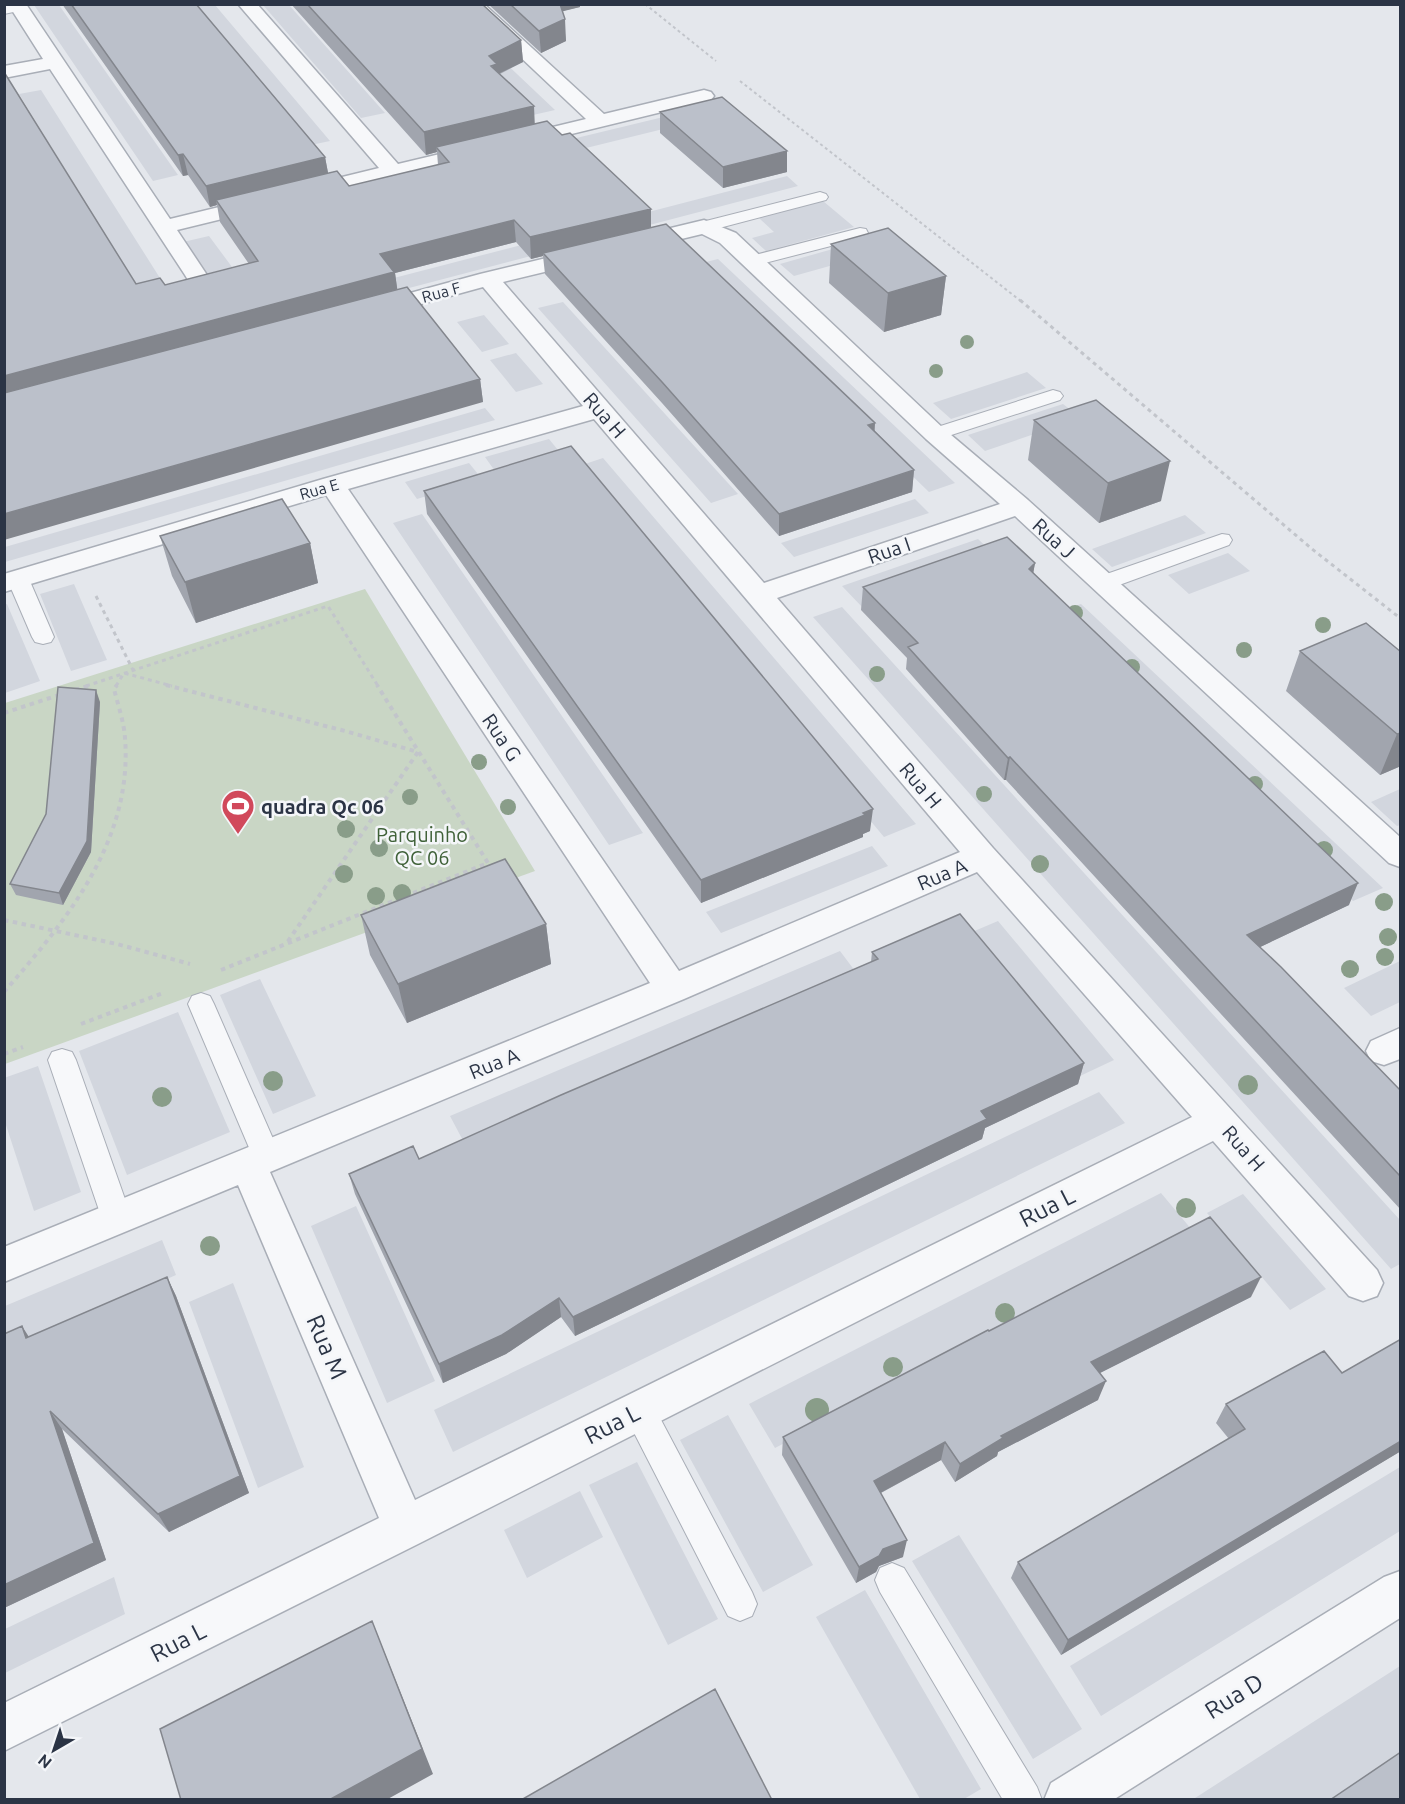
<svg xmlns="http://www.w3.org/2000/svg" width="1405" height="1804" font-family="Ubuntu,sans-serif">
<rect width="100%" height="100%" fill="#e4e7ec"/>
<path fill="#d2d6de" d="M34,5H59L178,175L153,181Z
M191,5H215L330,141L306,146Z
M263,5H289L385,113L361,118Z
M444,5L555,110L533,115Z
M41,90L165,286L140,292L19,94Z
M709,106L720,115L233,235L225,223Z
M787,176L798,186L5,394V379Z
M823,201L854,227L766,251L752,238L774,232L759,218Z
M209,236L232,267L206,274L183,242Z
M868,239L883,251L794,276L780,264Z
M718,259L955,483L929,492L694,265Z
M563,302L738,494L711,503L538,308Z
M484,315L509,344L482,352L457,322Z
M516,353L543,384L516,392L490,360Z
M1027,372L1046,388L951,419L933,403Z
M1063,404L1081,418L985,451L968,435Z
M485,408L495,420L5,562V547Z
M549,439L562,455L497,474L485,457Z
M603,458L916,824L884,837L576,467Z
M469,463L482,479L417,499L405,482Z
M915,499L929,513L794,557L781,543Z
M422,514L643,833L609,845L393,523Z
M1185,515L1206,533L1112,567L1092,549Z
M978,539L1000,560L863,608L842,586Z
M1228,553L1250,571L1189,594L1168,575Z
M74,584L107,660L71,671L40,594Z
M7,604L40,681L5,693L4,605Z
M1081,604L1383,888L1353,901L1054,613Z
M842,607L1400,1220V1264L1391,1269L813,617Z
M1400,789V825L1397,826L1371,802Z
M872,846L888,866L721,933L706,912Z
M998,921L1114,1060L1080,1076L965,935Z
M840,951L861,979L468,1150L450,1116Z
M1400,961V1002L1371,1016L1344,988Z
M260,979L316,1096L273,1114L220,995Z
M178,1012L230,1132L127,1175L79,1051Z
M38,1066L81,1192L34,1211L5,1122L4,1078Z
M1099,1092L1125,1123L453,1452L434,1410Z
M1161,1193L1192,1230L775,1448L749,1404Z
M1243,1194L1326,1289L1290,1310L1207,1213Z
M356,1206L435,1381L387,1403L311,1226Z
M162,1240L176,1275L5,1349V1306Z
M233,1283L304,1467L258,1488L189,1302Z
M728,1415L813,1565L763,1592L680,1440Z
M637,1462L718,1619L668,1645L589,1485Z
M1400,1467V1531L1101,1716L1070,1666Z
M580,1491L603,1537L527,1578L504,1530Z
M959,1535L1082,1729L1033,1759L912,1561Z
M114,1577L125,1614L5,1673V1629Z
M865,1590L981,1789L964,1799H920L816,1617Z
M1400,1666V1758L1338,1799L1192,1800Z"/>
<path fill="#c9d6c5" d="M365,589L535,871L5,1064V703Z"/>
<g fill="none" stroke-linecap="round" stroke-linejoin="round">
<defs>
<path id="service" d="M23,4L25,7L23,10L4,14V6Z
M820,192L826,194L828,197L826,200L704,232L696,227L698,223Z
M860,228L866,229L868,233L866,237L753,266L747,265L744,261L747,257Z
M1053,390L1060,392L1063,396L1060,400L942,438H928L925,434L928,430Z
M1222,534L1229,535L1232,540L1229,545L1111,588L1103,590L1095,588L1092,583L1095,578Z
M18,572L26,574L29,579L54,637L51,642L43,644L35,642L32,637L7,579L10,574Z
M201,993L210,996L214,1004L281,1157L277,1166L267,1169L257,1166L253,1157L188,1004L192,996Z
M62,1049L72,1052L76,1060L132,1219L127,1228L117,1232L107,1228L102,1219L48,1060L52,1052Z
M639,1395L650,1399L752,1592L757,1604L752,1616L740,1621L728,1616L628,1421L623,1410L628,1399Z
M892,1563L904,1568L1037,1787L1042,1800H1003L880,1592L875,1580L880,1568Z"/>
<path id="minor" d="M8,4H26L170,219L379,168L238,4H257L398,164L586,119L464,4H484L604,114L704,90L711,92L714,96L711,100L177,230L207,275L204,280L196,282L188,280L185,275L50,69L4,78V66L43,59Z
M704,220L736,233L944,429L1028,500L1400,837V867L1389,863L1015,516L777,598L993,848L1377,1270L1383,1283L1377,1296L1363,1301L1349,1296L1213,1141L420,1543L4,1751V1703L379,1518L238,1185L4,1282V1247L650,983L326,495L4,592V574L323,479L583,406L483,287L374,317L366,315L362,310L366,305L480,274ZM702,234L720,243L926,439L1000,504L764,583L503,282ZM594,419L960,852L679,971L348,489ZM977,872L1192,1117L415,1500L270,1172L684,999Z
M1400,1028V1059L1384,1065L1371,1061L1366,1051L1371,1041Z
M1400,1571V1618L1113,1800H1044L1051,1783L1384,1577Z"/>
</defs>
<use href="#service" stroke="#a9aeb7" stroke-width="2"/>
<use href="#minor" stroke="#a9aeb7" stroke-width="3"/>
<path stroke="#c2c5cb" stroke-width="2" stroke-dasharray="3 3" stroke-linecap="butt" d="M645,4L716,61
M740,81L1022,302"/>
<path stroke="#c2c5cb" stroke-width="3" stroke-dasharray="4 4" stroke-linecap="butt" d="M1020,300L1312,549L1400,618
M96,596L133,670
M86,686L328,606L378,686
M116,686L124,673L172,686"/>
<path stroke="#c2c5cb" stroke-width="4" stroke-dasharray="4.5 4.5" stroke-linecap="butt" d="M166,685L345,731L418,752L286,944
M75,690L91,685
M4,713L62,694
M4,920L117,944L190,964
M221,970L488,863L377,685
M4,992C67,920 133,840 125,738C124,722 118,705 114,689L117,685
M81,1024L163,993
M4,1054L23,1047"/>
<use href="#service" fill="#f7f8fa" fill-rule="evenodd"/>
<use href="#minor" fill="#f7f8fa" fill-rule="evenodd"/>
</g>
<g fill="#899d89">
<circle cx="967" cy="342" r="7"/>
<circle cx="936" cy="371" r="7"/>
<circle cx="1075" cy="613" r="8"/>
<circle cx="1323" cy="625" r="8"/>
<circle cx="1244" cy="650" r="8"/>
<circle cx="1132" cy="667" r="8"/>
<circle cx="877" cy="674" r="8"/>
<circle cx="479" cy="762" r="8"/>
<circle cx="1255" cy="784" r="8"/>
<circle cx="984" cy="794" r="8"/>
<circle cx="410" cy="797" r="8"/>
<circle cx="508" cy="807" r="8"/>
<circle cx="346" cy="829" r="9"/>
<circle cx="379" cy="848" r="9"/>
<circle cx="1324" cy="850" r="9"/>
<circle cx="1040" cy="864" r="9"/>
<circle cx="344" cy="874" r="9"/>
<circle cx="402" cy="893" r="9"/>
<circle cx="376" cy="896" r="9"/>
<circle cx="1384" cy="902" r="9"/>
<circle cx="1388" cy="937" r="9"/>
<circle cx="1385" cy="957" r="9"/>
<circle cx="1350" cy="969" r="9"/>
<circle cx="273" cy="1081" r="10"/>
<circle cx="1248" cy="1085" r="10"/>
<circle cx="162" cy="1097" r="10"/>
<circle cx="1186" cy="1208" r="10"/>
<circle cx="210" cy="1246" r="10"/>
<circle cx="1005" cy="1313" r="10"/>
<circle cx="893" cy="1367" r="10"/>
<circle cx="817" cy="1410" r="12"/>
</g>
<path fill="#a1a5ae" d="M62,4H196L325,157L328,173L349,186L438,165L437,152L426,155L291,4H482L521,40L523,62L500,74L535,124L562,135L651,209V228L875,431L914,470L912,492L779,536L662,403L545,274L543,256L531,259L516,242L395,273L397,289L480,379L483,402L136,284L165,285L249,264L220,222L217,205L210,207L188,175L183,176Z
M488,4H580V7L562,11L566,41L541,53Z
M660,112L787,151V172L723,188L660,133Z
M831,244L946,276L941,315L884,332L829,283Z
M1034,420L1161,501L1099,523L1028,460Z
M424,491L870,831L863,834V837L701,903L427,514Z
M160,536L310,543L318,583L196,623L172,576Z
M1035,563L1033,573L1349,905L1260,947L1401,1091V1210L1006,780H1004L906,669L907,658L861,610L863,587Z
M1300,651L1401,652V766L1380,775L1286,691Z
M100,702L91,852L63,905L16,895L10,884L46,814Z
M361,915L546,924L551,964L407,1023L370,955Z
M872,952L1084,1063L1078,1084L985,1128L982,1139L575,1336L561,1317L506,1354L443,1383L355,1194L349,1174L419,1159L871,962Z
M167,1277L176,1296L249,1493L169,1532L62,1429L106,1560L4,1608V1334L29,1337Z
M1251,1297L1100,1373L1098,1400L998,1452L997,1456L955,1482L941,1460L881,1493L903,1557L879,1566L876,1572L856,1583L782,1455L783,1437L989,1331Z
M1401,1339V1451L1061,1655L1011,1578L1018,1562L1229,1439L1216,1423L1226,1404L1342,1373Z"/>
<path fill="#83868d" d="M556,4H580V7L556,13Z
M565,19L566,41L541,53L539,31Z
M521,40L523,62L498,74L499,86L489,56Z
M534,106L535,129L436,147L437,152L426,155L424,132Z
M787,151V172L723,188V167Z
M183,154L188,175L183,176L178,155Z
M325,157L329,178L216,200L217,205L210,207L206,186Z
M651,209V230L543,253V256L531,259L530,237Z
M514,220L516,242L395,273L398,294L4,400V376L380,254Z
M946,276L941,315L884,332L888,293Z
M480,379L483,402L4,540V514Z
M875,423L874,444L868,425Z
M1170,461L1161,501L1099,523L1108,483Z
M914,470L912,492L779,536V514Z
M310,543L318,583L196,623L185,582Z
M1035,563L1031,586L1029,569Z
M96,690L100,702L91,852L63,905L59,893Z
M1401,733V766L1380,775L1397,734Z
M1010,757L1006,780H1004L1008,758Z
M873,809L870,831L863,834V837L701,903V880Z
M1358,883L1349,905L1239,957L1247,935Z
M546,924L551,964L407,1023L398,984Z
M1084,1063L1078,1084L985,1128L982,1139L575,1336L573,1317L981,1111Z
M167,1277L176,1296L249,1493L169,1532L158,1514Z
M1261,1277L1251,1297L1084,1381L1091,1362Z
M559,1298L561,1317L506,1354L443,1383L439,1364Z
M22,1326L34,1345L26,1338Z
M1106,1381L1098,1400L998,1452L997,1456L955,1482L960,1464L1001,1436Z
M50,1411L62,1429L106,1560L4,1608V1585Z
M1401,1441V1451L1061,1655L1068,1640Z
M945,1442L941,1460L871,1498L874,1481Z
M907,1540L903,1557L879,1566L876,1572L856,1583L859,1567L883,1549Z
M372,1621L433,1774L386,1800H329Z"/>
<path fill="#bbc0ca" stroke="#83868d" stroke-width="1.5" d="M71,4H196L325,157L206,186L183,154L178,155Z
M307,4H482L521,40L489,56L497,64L491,66L534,106L424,132Z
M510,4H560L565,19L539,31Z
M4,72L136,284L160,278L165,285L258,261L216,200L337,171L349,186L449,162L436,147L547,121L562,135L570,133L651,209L530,237L514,220L380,254L394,272L4,376Z
M722,97L787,151L723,167L660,112Z
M666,224L875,423L868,425L914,470L779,514L662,382L543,253Z
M888,228L946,276L888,293L831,244Z
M407,287L480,379L4,514V393Z
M1096,400L1170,461L1108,483L1034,420Z
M571,446L873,809L863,813L865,815L701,880L424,491Z
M282,499L310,543L185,582L160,536Z
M1007,537L1035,563L1029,569L1358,883L1247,935L1281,967L1401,1091V1177L1010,757L1008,758L908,647L918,643L863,587Z
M1366,623L1401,652V733L1397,734L1300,651Z
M58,687L96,690L87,841L59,893L10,884L46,814Z
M505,859L546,924L398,984L361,915Z
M960,914L1084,1063L981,1111L987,1119L573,1317L559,1298L502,1335L439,1364L349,1174L413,1146L419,1159L561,1095L878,959L872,952Z
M1210,1217L1261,1277L1091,1362L1106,1381L1001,1436L1003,1438L960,1464L945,1442L874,1481L907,1540L883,1549L879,1556L859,1567L783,1437L988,1330L989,1331Z
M167,1277L240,1476L158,1514L50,1411L94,1543L4,1585V1334L22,1326L26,1338Z
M1401,1339V1441L1068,1640L1018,1562L1245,1429L1226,1404L1324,1351L1342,1373Z
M372,1621L422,1749L329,1800H181L160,1729Z
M715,1689L772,1800H521Z
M1401,1752V1800H1330Z"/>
<defs>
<symbol id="stadium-pin" viewBox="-11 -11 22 30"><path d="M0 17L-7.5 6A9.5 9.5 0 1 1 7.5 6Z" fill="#d1495b" stroke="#f4f6f9"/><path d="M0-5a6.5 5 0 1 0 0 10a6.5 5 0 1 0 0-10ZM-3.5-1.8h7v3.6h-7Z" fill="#fff"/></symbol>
</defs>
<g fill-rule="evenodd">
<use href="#stadium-pin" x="219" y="787" width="38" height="52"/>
</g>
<g text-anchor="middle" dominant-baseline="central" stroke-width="5" stroke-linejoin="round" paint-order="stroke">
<g font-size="16" fill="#2b3445" stroke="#f4f6f9">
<text transform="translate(441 292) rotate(-15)">Rua F</text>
<text transform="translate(319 489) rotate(-16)">Rua E</text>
</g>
<g font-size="20" fill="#2b3445" stroke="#f4f6f9">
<text transform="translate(605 415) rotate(49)">Rua H</text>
<text transform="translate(1054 538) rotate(42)">Rua J</text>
<text transform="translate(889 550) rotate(-19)">Rua I</text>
<text transform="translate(502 737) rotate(56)">Rua G</text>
<text transform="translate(921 785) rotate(50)">Rua H</text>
<text transform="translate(942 874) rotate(-23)">Rua A</text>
<text transform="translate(494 1063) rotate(-22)">Rua A</text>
<text transform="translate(1244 1148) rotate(49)">Rua H</text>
</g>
<g font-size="20" font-weight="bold" fill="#2b3445" stroke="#f4f6f9" text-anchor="start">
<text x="261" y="806">quadra Qc 06</text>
</g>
<g font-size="20" fill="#3f6138" stroke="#f4f6f9">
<text x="422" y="834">Parquinho<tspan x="422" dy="23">QC 06</tspan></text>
</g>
<g font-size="24" fill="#2b3445" stroke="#f4f6f9">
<text transform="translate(1047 1207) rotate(-27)">Rua L</text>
<text transform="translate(327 1347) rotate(67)">Rua M</text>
<text transform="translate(612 1424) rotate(-27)">Rua L</text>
<text transform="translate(178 1642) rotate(-27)">Rua L</text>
<text transform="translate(1234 1696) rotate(-32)">Rua D</text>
</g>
</g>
<rect width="1405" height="1804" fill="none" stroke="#2b3445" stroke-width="12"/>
<g transform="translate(54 1750) rotate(219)" stroke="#f4f6f9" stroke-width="4.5" paint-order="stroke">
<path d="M0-4.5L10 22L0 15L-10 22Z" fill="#2b3445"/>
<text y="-9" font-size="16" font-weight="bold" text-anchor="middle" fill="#2b3445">N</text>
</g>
</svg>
